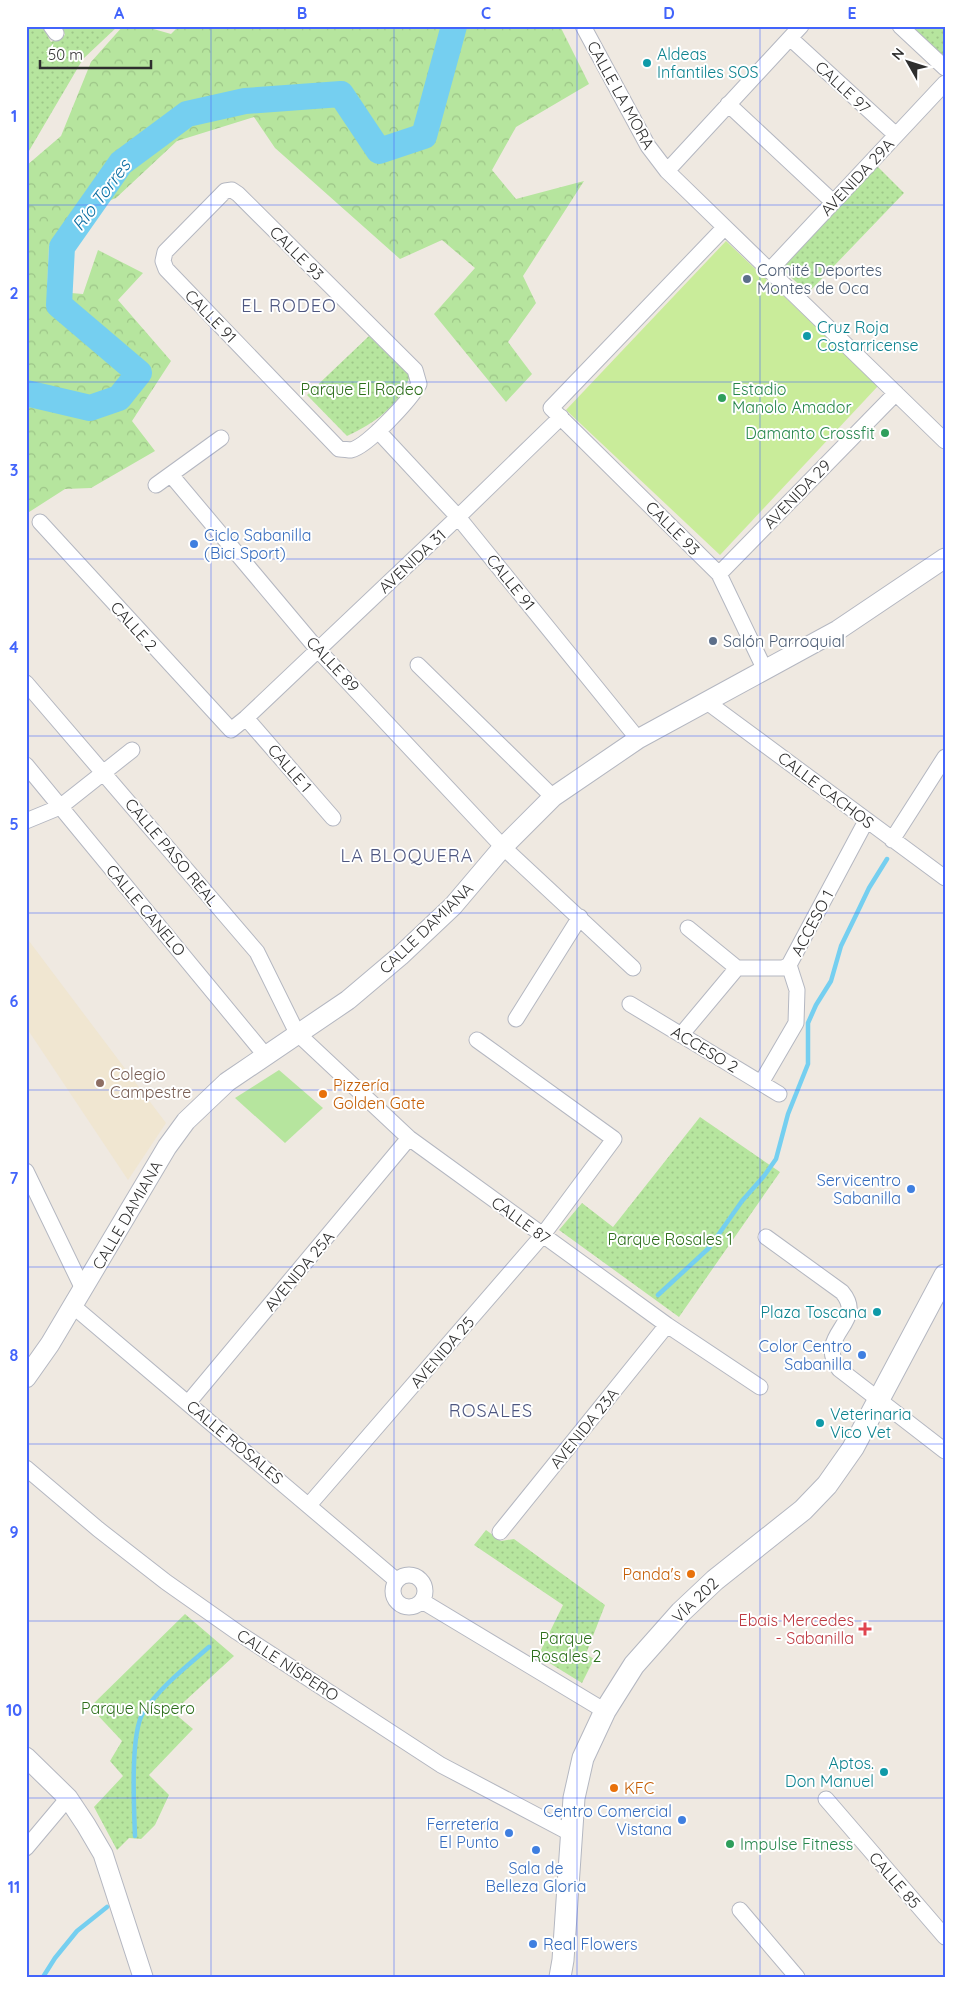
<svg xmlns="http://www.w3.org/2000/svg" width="971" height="2003" font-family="Quicksand,sans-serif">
<defs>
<pattern id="forest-crowns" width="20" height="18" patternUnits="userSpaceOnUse" patternTransform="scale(1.25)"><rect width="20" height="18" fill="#b6e59e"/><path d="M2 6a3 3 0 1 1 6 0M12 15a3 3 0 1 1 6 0" fill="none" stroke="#9dc588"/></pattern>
<pattern id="park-dots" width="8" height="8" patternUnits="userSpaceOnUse" patternTransform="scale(1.25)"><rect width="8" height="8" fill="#b6e59e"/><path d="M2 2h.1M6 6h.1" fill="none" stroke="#9dc588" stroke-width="1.8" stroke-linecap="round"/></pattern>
</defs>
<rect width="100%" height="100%" fill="#efe9e1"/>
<path fill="#f0e6d1" d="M26,937L166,1123L128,1180L26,1027Z"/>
<path fill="#b6e59e" d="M279,1070L323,1108L285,1143L235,1098Z"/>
<path fill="url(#forest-crowns)" d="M123,26H143L171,34L179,26H560L589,84L516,127L492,170L516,199L584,181L523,276L536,303L508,342L532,374L506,402L434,314L475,268L442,240L400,259L275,148L254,117L177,141L116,198L98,205L83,236L49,245L47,291L83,294L98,250L143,273L118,300L171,361L132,421L155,451L91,488L65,489L26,514V166L61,136L91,62Z"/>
<path fill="url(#park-dots)" d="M33,26H42L51,42L65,35L62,26H118L83,59L26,156V30Z
M909,26H945V61Z
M877,166L904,193L808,293L780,267Z
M369,336L410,376C398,407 375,423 347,436L307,395Z
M700,1117L780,1172L679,1317L559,1230L582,1203L613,1227Z
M486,1530L501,1541L514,1539L605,1605L586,1654L594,1659L582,1683L538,1656L563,1605L474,1545Z
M185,1614L234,1656L173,1712L193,1729L149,1775L169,1795L155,1825L141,1839L129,1838L117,1850L94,1807L123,1776L110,1761L122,1741L90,1707Z"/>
<path fill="#c9ec9a" d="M726,241L878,386L720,555L566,410Z"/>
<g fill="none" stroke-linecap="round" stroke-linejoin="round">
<path stroke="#75cff0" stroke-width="4.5" d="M658,1295L709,1248L742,1201L764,1176L776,1159L788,1114L808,1064V1023L816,1005L831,981L841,946L858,911L869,888L887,859
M135,1836C134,1809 130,1734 143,1713C160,1687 186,1667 209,1647
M43,1977L55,1958L77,1931L107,1907"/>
<path stroke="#75cff0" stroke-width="26" d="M26,393L90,408L119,398L139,373L59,305L62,247L121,163L187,114L245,101L341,94L379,151L424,136L454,26"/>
<defs>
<path id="minor" d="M51,26L56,33
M583,26L648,146L667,171L945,441
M900,26L945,68
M790,38L896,135
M728,104L833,202
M667,171L801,26
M232,190L238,194L415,370L419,384C411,399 368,446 351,450C348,450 343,449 339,449L166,269L163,261L165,252L225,191Z
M724,228L551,408L719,574L765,670
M769,271L945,83
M378,431L458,517L638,739
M171,475L318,650L503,847L633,968
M156,485L221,438
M40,522L231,730L246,718L458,517L561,417
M719,574L896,393
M418,665L553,797
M26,683L257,952L297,1033L409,1138L667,1325L760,1387
M707,702L945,878
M246,718L333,818
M26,765L265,1055
M26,821L60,807L132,750
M892,840L945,757
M688,928L737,968H783L789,965
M630,1004L779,1094
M516,1019L580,917
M681,1035L737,968
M761,1083L796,1023L797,990L789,965L866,821
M26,1171L83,1289
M766,1237L842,1292C868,1323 814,1334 839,1369L945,1451
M73,1306L396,1580
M188,1403L409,1138
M26,1468L98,1529L166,1582L237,1632L441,1765L570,1833
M309,1505L542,1236L614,1139L477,1040
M500,1532L667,1325
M393 1591a16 16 0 1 1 32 0a16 16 0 1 1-32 0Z
M422,1601L605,1711
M826,1799L945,1937
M26,1848L68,1798
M740,1910L797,1977"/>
<path id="tertiary" d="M26,1378L50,1344L167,1147L186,1121L227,1082L348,1000L400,956L453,906L503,847L553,797L638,739L838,630L945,558
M26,1757L68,1798L86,1825L103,1854L143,1977"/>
<path id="secondary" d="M560,1977L563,1960L574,1798L583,1758L605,1711L634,1665L681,1612L715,1580L803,1510L827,1485L853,1448L945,1275"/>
</defs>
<use href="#minor" stroke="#b4b7c1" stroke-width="17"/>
<use href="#tertiary" stroke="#b4b7c1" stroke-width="21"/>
<use href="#secondary" stroke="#b4b7c1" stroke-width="23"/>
<use href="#minor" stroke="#fff" stroke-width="15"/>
<use href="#tertiary" stroke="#fff" stroke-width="19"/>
<use href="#secondary" stroke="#fff" stroke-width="21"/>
</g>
<path fill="none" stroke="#4264fb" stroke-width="1" stroke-opacity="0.55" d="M211,26V1977M394,26V1977M577,26V1977M760,26V1977M26,205H945M26,382H945M26,559H945M26,736H945M26,913H945M26,1090H945M26,1267H945M26,1444H945M26,1621H945M26,1798H945"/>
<g fill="#0f9aa8" stroke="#fff" stroke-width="2">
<circle cx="647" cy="63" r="5"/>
<circle cx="807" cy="336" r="5"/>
<circle cx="877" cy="1312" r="5"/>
<circle cx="820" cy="1423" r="5"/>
<circle cx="884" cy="1772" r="5"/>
</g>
<g fill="#5c6f8a" stroke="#fff" stroke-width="2">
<circle cx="747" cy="279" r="5"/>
<circle cx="713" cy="641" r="5"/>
</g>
<g fill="#2e9e5b" stroke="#fff" stroke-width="2">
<circle cx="722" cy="398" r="5"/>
<circle cx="885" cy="433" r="5"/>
<circle cx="730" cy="1844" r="5"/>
</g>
<g fill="#3f7fe0" stroke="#fff" stroke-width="2">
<circle cx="194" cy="544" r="5"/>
<circle cx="911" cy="1189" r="5"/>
<circle cx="862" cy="1355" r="5"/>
<circle cx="682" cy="1820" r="5"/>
<circle cx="509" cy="1833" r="5"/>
<circle cx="536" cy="1850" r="5"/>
<circle cx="533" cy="1944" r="5"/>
</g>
<circle fill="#8d6e63" stroke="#fff" stroke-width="2" cx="100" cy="1083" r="5"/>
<g fill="#e8710a" stroke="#fff" stroke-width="2">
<circle cx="323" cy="1094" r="5"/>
<circle cx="691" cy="1574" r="5"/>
<circle cx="614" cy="1788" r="5"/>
</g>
<path fill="#e0444e" stroke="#fff" stroke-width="2" d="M862.5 1621.5h5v5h5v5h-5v5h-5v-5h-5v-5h5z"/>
<g text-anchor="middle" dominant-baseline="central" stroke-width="4" stroke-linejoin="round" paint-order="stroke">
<g font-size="16" fill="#0d838f" stroke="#fff" text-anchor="start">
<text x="657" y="54">Aldeas<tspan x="657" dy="18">Infantiles SOS</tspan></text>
<text x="817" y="327">Cruz Roja<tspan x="817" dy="18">Costarricense</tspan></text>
<text x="867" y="1312" text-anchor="end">Plaza Toscana</text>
<text x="830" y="1414">Veterinaria<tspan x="830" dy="18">Vico Vet</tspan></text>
<text x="874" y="1763" text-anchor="end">Aptos.<tspan x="874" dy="18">Don Manuel</tspan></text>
</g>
<g font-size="16" fill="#2e2e2e" stroke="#fff">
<text transform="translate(843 87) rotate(43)">CALLE 97</text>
<text transform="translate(621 95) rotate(61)">CALLE LA MORA</text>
<text transform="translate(857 177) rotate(-47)">AVENIDA 29A</text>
<text transform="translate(297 253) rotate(45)">CALLE 93</text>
<text transform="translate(211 316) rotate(46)">CALLE 91</text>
<text transform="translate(797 494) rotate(-46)">AVENIDA 29</text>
<text transform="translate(673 528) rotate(45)">CALLE 93</text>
<text transform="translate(412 561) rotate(-43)">AVENIDA 31</text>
<text transform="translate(511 582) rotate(51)">CALLE 91</text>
<text transform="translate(134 626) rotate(48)">CALLE 2</text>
<text transform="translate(333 664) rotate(47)">CALLE 89</text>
<text transform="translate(290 768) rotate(49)">CALLE 1</text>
<text transform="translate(826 790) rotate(37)">CALLE CACHOS</text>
<text transform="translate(172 852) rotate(50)">CALLE PASO REAL</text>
<text transform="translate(146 910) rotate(50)">CALLE CANELO</text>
<text transform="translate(812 923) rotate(-62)">ACCESO 1</text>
<text transform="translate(426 928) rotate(-44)">CALLE DAMIANA</text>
<text transform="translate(705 1049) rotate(31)">ACCESO 2</text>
<text transform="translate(127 1215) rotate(-60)">CALLE DAMIANA</text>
<text transform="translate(521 1220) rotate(36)">CALLE 87</text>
<text transform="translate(299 1271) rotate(-50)">AVENIDA 25A</text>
<text transform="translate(442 1352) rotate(-49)">AVENIDA 25</text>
<text transform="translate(584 1428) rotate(-51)">AVENIDA 23A</text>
<text transform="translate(235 1442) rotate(40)">CALLE ROSALES</text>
<text transform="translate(695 1600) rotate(-44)">VÍA 202</text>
<text transform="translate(288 1665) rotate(33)">CALLE NÍSPERO</text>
<text transform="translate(895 1880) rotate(49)">CALLE 85</text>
</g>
<g font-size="16" fill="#4e5e75" stroke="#fff" text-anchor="start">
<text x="757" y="270">Comité Deportes<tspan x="757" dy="18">Montes de Oca</tspan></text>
<text x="723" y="641">Salón Parroquial</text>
</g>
<g font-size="16" fill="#2c6e1b" stroke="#fff">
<text x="362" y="389">Parque El Rodeo</text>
<text x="670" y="1239">Parque Rosales 1</text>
<text x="566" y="1638">Parque<tspan x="566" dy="18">Rosales 2</tspan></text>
<text x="138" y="1708">Parque Níspero</text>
</g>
<g font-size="16" fill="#27864d" stroke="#fff" text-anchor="start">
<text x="732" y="389">Estadio<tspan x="732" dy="18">Manolo Amador</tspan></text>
<text x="875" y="433" text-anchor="end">Damanto Crossfit</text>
<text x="740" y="1844">Impulse Fitness</text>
</g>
<g font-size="16" fill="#366cbe" stroke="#fff" text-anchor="end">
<text x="204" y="535" text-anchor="start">Ciclo Sabanilla<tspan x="204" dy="18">(Bici Sport)</tspan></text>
<text x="901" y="1180">Servicentro<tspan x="901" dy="18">Sabanilla</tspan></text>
<text x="852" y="1346">Color Centro<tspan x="852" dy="18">Sabanilla</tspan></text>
<text x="672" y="1811">Centro Comercial<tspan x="672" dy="18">Vistana</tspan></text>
<text x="499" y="1824">Ferretería<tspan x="499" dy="18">El Punto</tspan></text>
<text x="536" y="1868" text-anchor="middle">Sala de<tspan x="536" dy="18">Belleza Gloria</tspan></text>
<text x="543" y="1944" text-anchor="start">Real Flowers</text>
</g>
<g font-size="16" fill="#785e54" stroke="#fff" text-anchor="start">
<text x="110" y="1074">Colegio<tspan x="110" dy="18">Campestre</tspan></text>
</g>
<g font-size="16" fill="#c56008" stroke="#fff" text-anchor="start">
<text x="333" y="1085">Pizzería<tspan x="333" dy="18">Golden Gate</tspan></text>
<text x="681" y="1574" text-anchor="end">Panda's</text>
<text x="624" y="1788">KFC</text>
</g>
<g font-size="16" fill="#be3a42" stroke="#fff" text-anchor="end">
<text x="854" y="1620">Ebais Mercedes<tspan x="854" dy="18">- Sabanilla</tspan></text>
</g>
<g font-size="18" font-style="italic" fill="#0d6fa3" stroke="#fff">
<text transform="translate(101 195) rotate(-53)">Río Torres</text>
</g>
<g font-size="18" letter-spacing="1" fill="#4d5680" stroke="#fff">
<text x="289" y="305">EL RODEO</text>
<text x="407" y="855">LA BLOQUERA</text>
<text x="491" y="1410">ROSALES</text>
</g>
</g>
<rect width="971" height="2003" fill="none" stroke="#ffffff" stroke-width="55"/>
<g transform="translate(908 62) rotate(309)" stroke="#ffffff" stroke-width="4" paint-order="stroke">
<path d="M0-4L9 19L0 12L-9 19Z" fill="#2e2e2e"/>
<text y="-8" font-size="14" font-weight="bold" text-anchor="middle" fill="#2e2e2e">N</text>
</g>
<path d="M40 60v8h111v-8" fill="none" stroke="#2e2e2e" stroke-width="2.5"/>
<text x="48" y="60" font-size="15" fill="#2e2e2e" stroke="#ffffff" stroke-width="4" paint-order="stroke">50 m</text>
<rect x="28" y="28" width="916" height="1948" fill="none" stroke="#4264fb" stroke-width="2"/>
<g font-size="16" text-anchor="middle" font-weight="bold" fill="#4264fb">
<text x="119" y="19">A</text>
<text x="302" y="19">B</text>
<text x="486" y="19">C</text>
<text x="669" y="19">D</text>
<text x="852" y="19">E</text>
<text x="14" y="122">1</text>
<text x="14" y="299">2</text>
<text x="14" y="476">3</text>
<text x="14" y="653">4</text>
<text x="14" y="830">5</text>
<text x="14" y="1007">6</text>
<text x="14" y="1184">7</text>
<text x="14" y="1361">8</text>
<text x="14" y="1538">9</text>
<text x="14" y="1716">10</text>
<text x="14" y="1893">11</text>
</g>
</svg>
